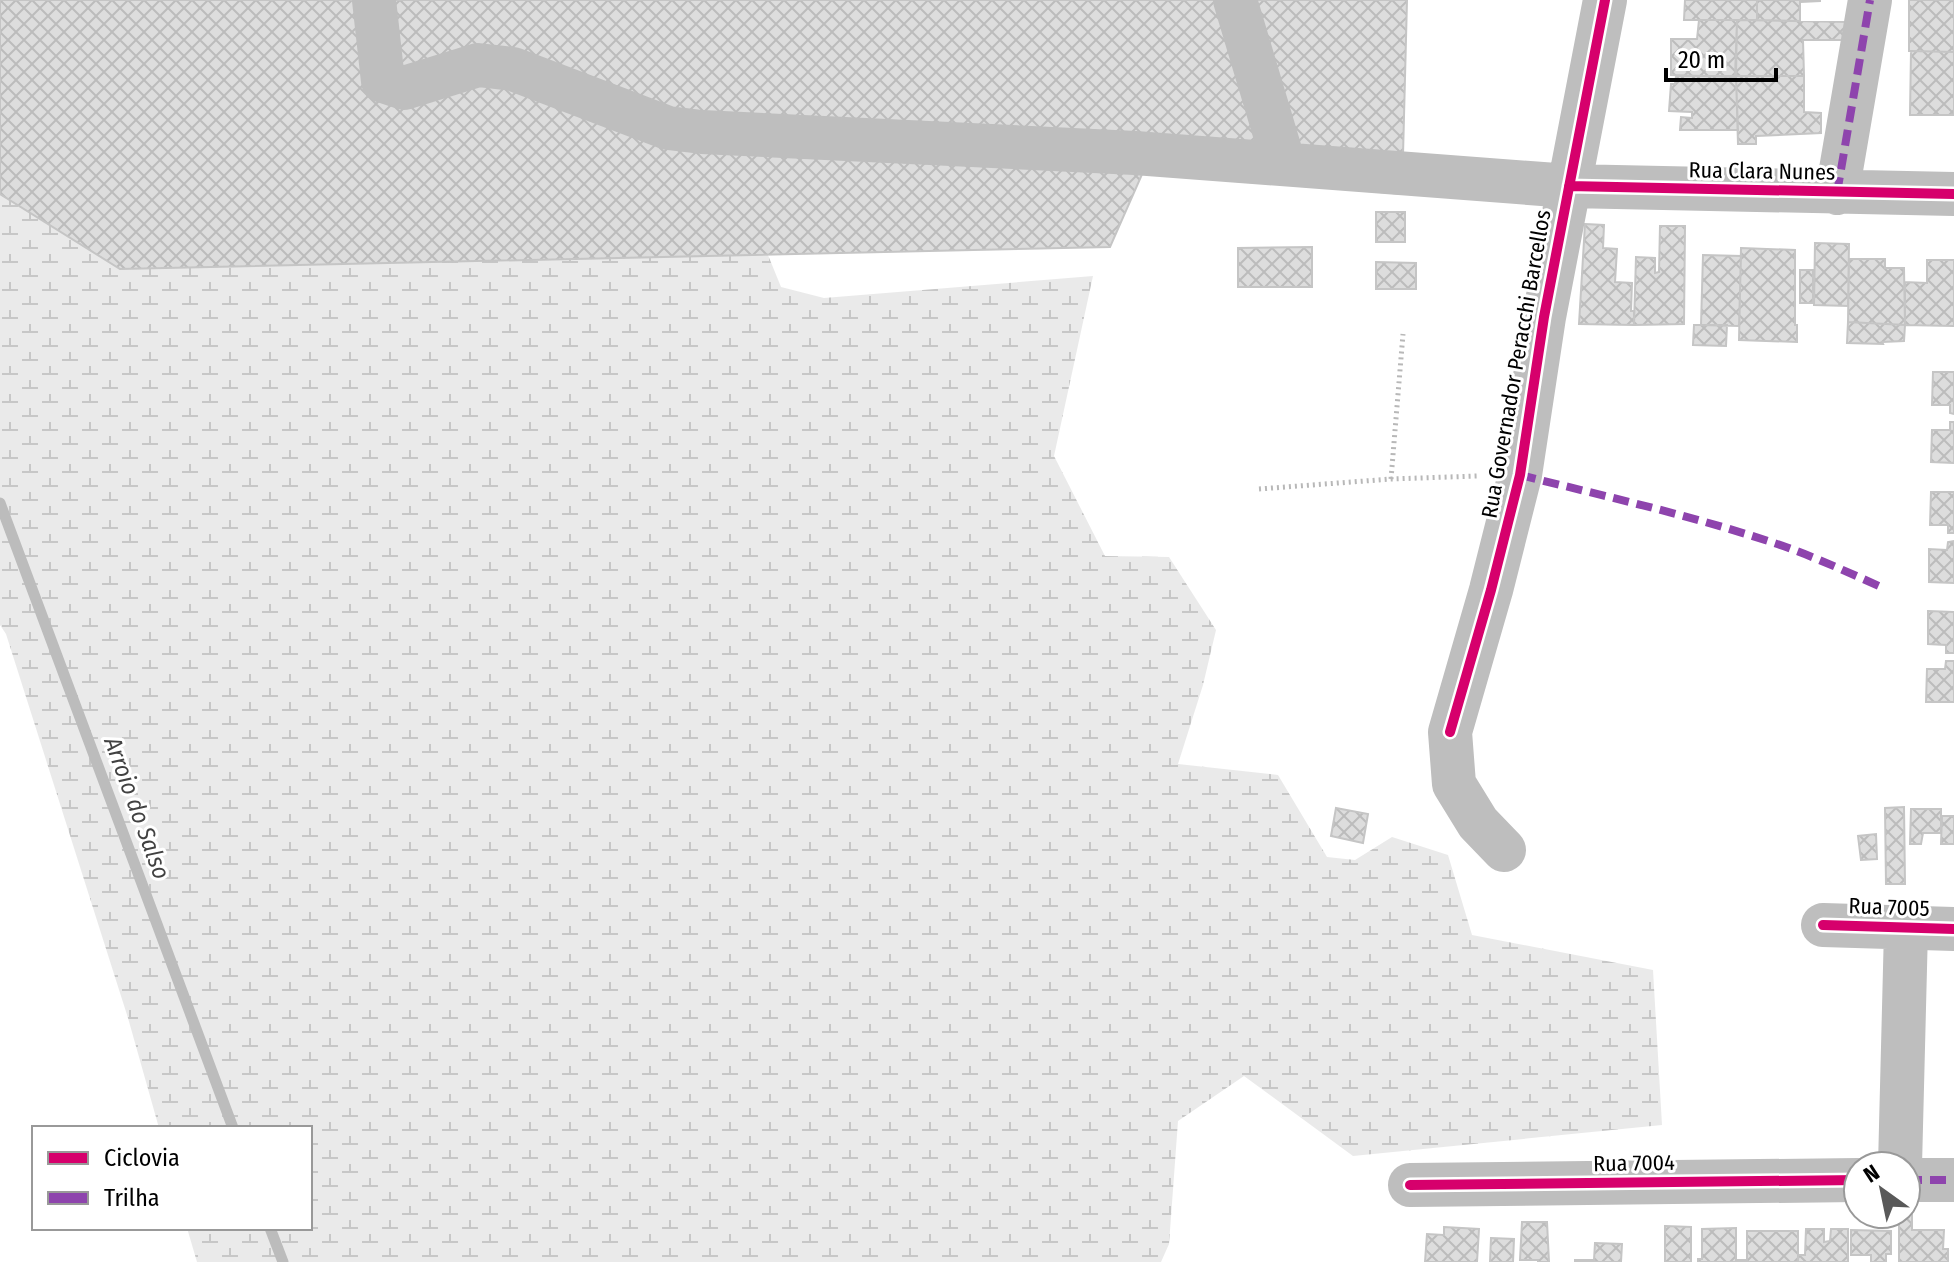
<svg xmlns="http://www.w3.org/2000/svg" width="1954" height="1262" font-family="'Fira Sans Condensed',sans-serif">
<defs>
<pattern id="wetland-marsh" width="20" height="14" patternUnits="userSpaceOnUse" patternTransform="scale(2)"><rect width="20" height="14" fill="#eaeaea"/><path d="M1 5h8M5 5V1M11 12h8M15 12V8" fill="none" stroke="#c7c7c7"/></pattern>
<pattern id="building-cross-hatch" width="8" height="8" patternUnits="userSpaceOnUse" patternTransform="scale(2)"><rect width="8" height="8" fill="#ddd"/><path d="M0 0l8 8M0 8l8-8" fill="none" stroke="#bcbcbc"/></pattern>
</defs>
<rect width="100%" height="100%" fill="#fff"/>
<path fill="url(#wetland-marsh)" d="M0,194L120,269L768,255L781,287L824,298L1093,276L1054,456L1105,556L1169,557L1216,630L1203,685L1178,764L1278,775L1327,857L1355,860L1392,837L1448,855L1472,935L1653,970L1662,1125L1353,1156L1244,1076L1178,1121L1169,1244L1161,1262H197L187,1228H310V1128H159L128,1018L6,634L0,625Z"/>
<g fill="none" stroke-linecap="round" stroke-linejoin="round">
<path stroke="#bcbcbc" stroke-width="11" d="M0,503L233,1128
M270,1228L283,1262"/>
</g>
<path fill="url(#building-cross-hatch)" stroke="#c5c5c5" stroke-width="2" d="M0,0H1407L1402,194L1143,172L1110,247L120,269L0,194Z
M1685,0H1757V20H1684Z
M1757,0H1820V1L1800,2V21L1757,20Z
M1909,0H1954V52L1909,51Z
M1699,20H1737L1735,77L1671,75V39H1697Z
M1737,20L1849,22L1845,40H1803L1804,76H1736Z
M1911,51L1954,52V115H1910Z
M1676,76H1736L1738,130H1680L1681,117L1692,118V112L1669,111L1671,84H1675Z
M1736,76H1804V112L1821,113V133L1756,136V144H1738Z
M1376,212H1405V242H1376Z
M1585,224L1604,225L1603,248L1617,249L1615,282L1632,283L1631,311H1634V325L1579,324Z
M1660,226H1685L1684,324L1634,325L1636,257L1655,258V273L1659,272Z
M1815,243L1849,244L1848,306L1814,305Z
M1312,247V287H1238V248Z
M1741,248L1795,250V325H1797V342L1739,340Z
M1703,255L1741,256L1739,326L1701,325Z
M1849,259H1885V268H1904L1905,325L1848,322Z
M1927,260H1954V326L1905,325V282L1927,283Z
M1376,262L1416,263V289H1376Z
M1800,270H1813V303H1800Z
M1848,322L1905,325L1904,341L1882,342L1883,344L1847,343Z
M1694,325H1727L1726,346L1693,345Z
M1933,372H1954V414L1950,413V405H1932Z
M1950,422H1954V463L1931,462L1932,430H1950Z
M1931,492H1954V533H1948V525H1930Z
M1954,541V583L1929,582V549L1947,550L1948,542Z
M1928,611L1954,612V653H1946V645L1928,644Z
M1946,661H1954V702H1926L1927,669H1945Z
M1904,807L1905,884H1886L1885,808Z
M1336,808L1368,814L1363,843L1331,836Z
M1911,809H1941V833H1923L1921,844H1910Z
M1942,816H1954V844H1941Z
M1876,834L1877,859L1861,860L1858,836Z
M1906,1212H1912V1230H1944L1943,1249H1948V1262H1899V1214H1906Z
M1522,1222H1547L1549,1262H1538V1260H1520Z
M1665,1226L1691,1227V1262H1665Z
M1444,1227L1479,1229L1477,1262H1425L1427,1234L1444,1235Z
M1736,1228V1260H1747V1262H1698V1259H1702V1229Z
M1806,1229H1824V1242L1830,1241L1831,1229H1848V1262H1798V1255H1805Z
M1851,1230L1891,1231V1254H1886V1262H1871V1255H1851Z
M1747,1231H1798V1262H1747Z
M1491,1238L1514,1239L1513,1262H1490Z
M1595,1243L1622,1244L1621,1262H1575V1260H1594Z"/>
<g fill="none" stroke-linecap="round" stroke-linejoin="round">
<path stroke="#b8b8b8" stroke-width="5" stroke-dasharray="2 4" stroke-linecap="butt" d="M1391,479L1403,334
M1259,489L1391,479L1477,476"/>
<path stroke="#bebebe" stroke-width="44" d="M374,0L383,81L404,88L478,65L513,69L668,128L702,132L1135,153L1569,186L1954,194
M1235,0L1284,164
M1837,193L1870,0
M1504,850L1478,823L1454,784L1450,732L1491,590L1520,475L1544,317L1605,0
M1823,925L1954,929
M1900,1166L1906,929
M1906,1180H1954
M1410,1185L1858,1180"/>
<path stroke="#8e44ad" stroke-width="8" stroke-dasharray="16 8" stroke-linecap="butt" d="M1837,193L1870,0
M1520,475C1604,496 1689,515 1771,542C1808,554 1843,570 1879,586
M1906,1180H1954"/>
<defs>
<path id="cycleway" d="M1569,186L1954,194
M1450,732L1491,590L1520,475L1544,317L1605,0
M1823,925L1954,929
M1410,1185L1858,1180"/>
</defs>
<use href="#cycleway" stroke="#fff" stroke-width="15"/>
<use href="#cycleway" stroke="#d6006c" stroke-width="10"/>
</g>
<g text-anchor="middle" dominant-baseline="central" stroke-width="6" stroke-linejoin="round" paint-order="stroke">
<g font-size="22" fill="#000" stroke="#fff">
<text transform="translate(1762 171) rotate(1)">Rua Clara Nunes</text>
<text transform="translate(1516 364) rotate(-80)">Rua Governador Peracchi Barcellos</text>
<text transform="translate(1889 907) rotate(2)">Rua 7005</text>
<text transform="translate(1634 1163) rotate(-1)">Rua 7004</text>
</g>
<g font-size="24" font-style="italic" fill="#414141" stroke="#fff">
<text transform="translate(137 808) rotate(70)">Arroio do Salso</text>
</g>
</g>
<rect x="32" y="1126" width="280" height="104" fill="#ffffff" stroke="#999999" stroke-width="2"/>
<rect x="48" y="1152" width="40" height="12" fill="#d6006c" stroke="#999999" stroke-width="2"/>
<text x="104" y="1166" font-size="24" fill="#000000">Ciclovia</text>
<rect x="48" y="1192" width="40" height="12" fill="#8e44ad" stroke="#999999" stroke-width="2"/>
<text x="104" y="1206" font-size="24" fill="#000000">Trilha</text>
<g transform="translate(1882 1190) rotate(327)"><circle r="38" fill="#ffffff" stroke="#999999" stroke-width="2"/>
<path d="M0-6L14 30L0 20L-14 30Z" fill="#595959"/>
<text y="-12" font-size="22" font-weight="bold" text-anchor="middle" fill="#000000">N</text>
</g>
<path d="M1666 68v12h110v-12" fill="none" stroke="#000000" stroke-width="4"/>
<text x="1678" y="68" font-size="24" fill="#000000" stroke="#ffffff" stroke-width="6" paint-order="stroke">20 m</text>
</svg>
